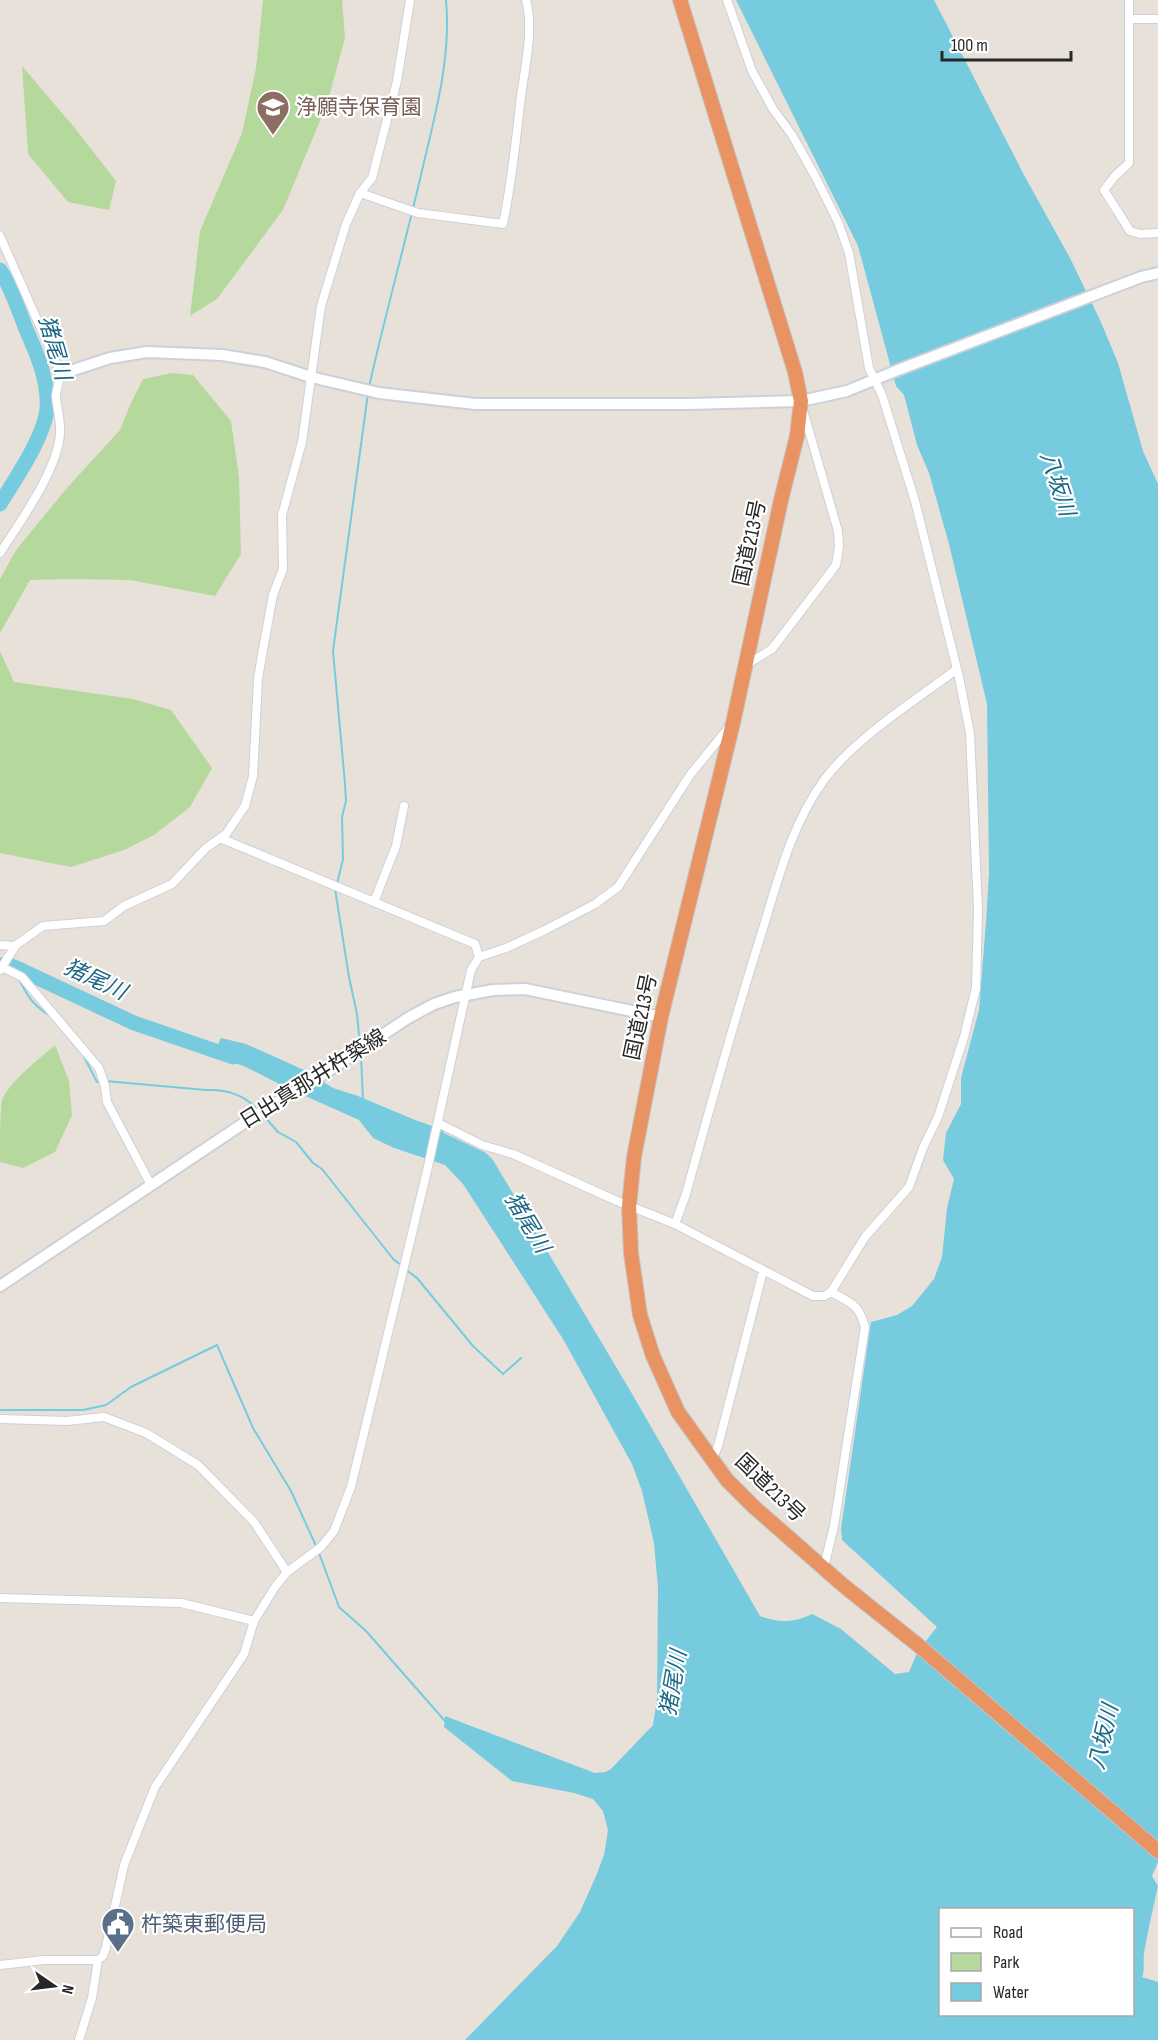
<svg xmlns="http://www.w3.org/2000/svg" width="1158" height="2040" font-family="'Sofia Sans Condensed','Noto Sans JP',sans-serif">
<rect width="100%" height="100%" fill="#e8e1d9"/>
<path fill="#b5d99c" d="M263,0H342L345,38L327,104L283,210L217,299L190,316L200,231L242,133L256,68Z
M22,66L74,127L116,181L109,210L68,202L28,154Z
M172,373L193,375L231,421L239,477L241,554L215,596L130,580L69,579L30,580L0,633V579L16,550L66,489L120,430L130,405L143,379Z
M0,651L14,682L133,699L171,710L212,768L190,807L154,835L124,850L71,867L0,853Z
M55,1045L69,1081L72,1115L55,1152L23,1168L0,1162C0,1145 0,1114 2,1100C10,1081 40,1058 55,1045Z"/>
<path fill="#77cbdf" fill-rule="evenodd" d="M736,0H934L1024,175L1070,258L1100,320L1118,363L1143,451L1158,484V1862L1152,1876L1158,1886C1153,1908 1148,1931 1144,1953C1143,1962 1145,1969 1142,1977L1158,1982V2040H465L557,1946L580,1912L596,1876L604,1855L608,1830L603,1811L593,1799L574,1793L512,1781L444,1727L445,1716L595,1773L605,1772L611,1769L653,1725L657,1699L658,1588L654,1543L642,1491L632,1464L563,1339L463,1184L445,1165L394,1148L373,1138L359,1120L283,1086L246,1067L213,1055L221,1038L246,1044L304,1070L333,1088L358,1096L415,1120L441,1129L444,1133L486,1153L493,1160L631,1392L760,1616C779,1623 794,1623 812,1614L841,1629L895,1674L909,1672L918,1651L937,1627L842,1540L841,1529L871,1322L897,1315L912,1306L934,1279L942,1257L947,1208L954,1179L943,1160L946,1133L961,1104V1078L979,1010L986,922L989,873L987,704L949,544L929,473L917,445L904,395L896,386L858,246ZM940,1910H1132V2014H940Z"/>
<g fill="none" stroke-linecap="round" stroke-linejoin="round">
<path stroke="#77cbdf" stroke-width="2" d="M369,387C386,311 407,237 424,162C437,108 451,55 446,0
M337,884L343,859L342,817L346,801L345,784L333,651L368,393
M335,889L349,977L357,1014L360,1046
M19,979C28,998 34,1006 52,1017
M83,1055L97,1082H100
M361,1055L363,1100
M105,1081L206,1090C227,1089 244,1094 258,1110
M264,1116L278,1132L296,1142L313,1163L322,1169L394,1260L401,1265
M405,1269L417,1278L473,1346L503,1374L521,1358
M0,1410H83L106,1405L131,1387L217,1345L253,1428L291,1491L317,1548
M319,1553L339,1607L366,1631L445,1721"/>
<path stroke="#77cbdf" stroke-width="15" d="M0,270C12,289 18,309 26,329C37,354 49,381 47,409C44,438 15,479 0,504
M0,965H9L23,971L134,1023L233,1057"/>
<defs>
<path id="street" d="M1129,0V163L1115,176L1104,190L1130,231L1140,234L1158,233
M1129,19H1158
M360,193L418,213L503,224C512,182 516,139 521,96C525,68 534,28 526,0
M0,236L61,374C59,381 56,390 56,397C57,409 61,421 60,433C58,470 20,522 0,553
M746,665L772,649L836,565L839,547L838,531L803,410
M220,838L475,944L479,957
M374,902L396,846L404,806
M0,945L15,946
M2,967L22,977L99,1068L105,1086L107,1102L151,1185
M0,970L16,945L43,926L104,921L124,906L172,884L206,848L226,834L245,806L253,776L258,679L262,655L273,595L283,569L282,515L302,442L321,306L346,224L360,193L372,178L397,81L410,0
M438,1123L482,1145L513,1154L617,1201L675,1224L813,1296H824L831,1292L865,1237L909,1187L923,1148L938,1117L964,1037L976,988L978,909L970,733L959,677L915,501L882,395L869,368L849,253L838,222L815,176L792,135L773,109L752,71L727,0
M675,1224L686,1194C710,1107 734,1021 761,935C777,883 791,825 824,780C855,738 915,701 957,669
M0,1419L67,1421L104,1417L146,1433L198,1465L254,1522L287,1572
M712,1460L718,1446L763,1271
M824,1567L834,1526L865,1327C859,1304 851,1303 831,1292
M0,1598L181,1603L254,1621
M0,1965L44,1960H98
M79,2040L92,1998L98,1960L103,1956L106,1947L124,1865L155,1787L244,1654L254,1621L275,1587L287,1572L321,1547L334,1531L351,1487L427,1171L471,970L479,957L506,948L545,930L595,904L618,887L690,775L729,727"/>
<path id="secondary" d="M61,374L110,358L147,352L222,355L265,362L311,377L379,393L475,404H689L801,401L847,391L898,370L1141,277L1158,273
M0,1286L253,1117L325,1073L408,1018L434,1004L455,997L493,990L525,989L661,1017"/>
<path id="highway" d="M680,0L795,372L801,401L797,436L781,500L733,723L661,1017L634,1157L629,1206L631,1253L640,1315L653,1356L678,1412L727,1480L754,1507L844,1586L918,1645L1158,1851"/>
</defs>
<use href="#street" stroke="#ccd0da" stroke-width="10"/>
<use href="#secondary" stroke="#ccd0da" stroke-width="14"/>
<use href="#highway" stroke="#c3c3c3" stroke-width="16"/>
<use href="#street" stroke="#fff" stroke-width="8"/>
<use href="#secondary" stroke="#fff" stroke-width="10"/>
<use href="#highway" stroke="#ea9362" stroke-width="14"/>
</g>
<defs>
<symbol id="school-pin" viewBox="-11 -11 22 30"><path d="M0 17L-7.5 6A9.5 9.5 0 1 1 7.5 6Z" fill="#8d6e63" stroke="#fff"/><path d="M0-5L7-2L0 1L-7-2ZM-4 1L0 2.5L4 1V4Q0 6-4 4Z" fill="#fff"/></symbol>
<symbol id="civic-pin" viewBox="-11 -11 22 30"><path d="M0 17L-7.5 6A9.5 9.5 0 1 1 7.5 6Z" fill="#5c6f8a" stroke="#fff"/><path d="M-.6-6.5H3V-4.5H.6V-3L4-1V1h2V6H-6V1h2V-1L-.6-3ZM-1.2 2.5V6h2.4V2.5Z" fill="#fff"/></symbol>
</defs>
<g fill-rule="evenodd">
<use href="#school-pin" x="254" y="88" width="38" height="52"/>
<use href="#civic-pin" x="99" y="1905" width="38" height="52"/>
</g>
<g text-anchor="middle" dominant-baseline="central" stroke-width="4.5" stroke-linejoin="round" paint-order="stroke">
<g font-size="21" fill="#785e54" stroke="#fff" text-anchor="start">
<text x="296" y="107">浄願寺保育園</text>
</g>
<g font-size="21" fill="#272727" stroke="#fff">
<text transform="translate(750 543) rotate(-78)">国道213号</text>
<text transform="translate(641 1017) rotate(-78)">国道213号</text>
<text transform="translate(313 1079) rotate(-32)">日出真那井杵築線</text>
<text transform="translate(770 1488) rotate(44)">国道213号</text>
</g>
<g font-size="21" fill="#4e5e75" stroke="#fff" text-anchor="start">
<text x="141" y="1924">杵築東郵便局</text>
</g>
<g font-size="22" font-style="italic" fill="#1c6885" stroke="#fff">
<text transform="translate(54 348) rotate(74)">猪尾川</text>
<text transform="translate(1057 484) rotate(72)">八坂川</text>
<text transform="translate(95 980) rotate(25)">猪尾川</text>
<text transform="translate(527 1223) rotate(59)">猪尾川</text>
<text transform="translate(674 1683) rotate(-80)">猪尾川</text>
<text transform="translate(1104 1737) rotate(-77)">八坂川</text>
</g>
</g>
<rect x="939" y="1908" width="195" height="108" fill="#ffffff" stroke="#a9a9a9" stroke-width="1.5"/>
<rect x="951" y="1928" width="30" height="9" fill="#ffffff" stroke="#a9a9a9" stroke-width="1.5"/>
<text x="993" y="1938" font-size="18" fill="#272727">Road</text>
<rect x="951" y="1953" width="30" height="18" fill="#b5d99c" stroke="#a9a9a9" stroke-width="1.5"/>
<text x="993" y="1968" font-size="18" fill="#272727">Park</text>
<rect x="951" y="1983" width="30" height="18" fill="#77cbdf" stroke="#a9a9a9" stroke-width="1.5"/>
<text x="993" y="1998" font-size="18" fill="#272727">Water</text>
<g transform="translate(54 1986) rotate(104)" stroke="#ffffff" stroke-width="4.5" paint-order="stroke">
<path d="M0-4.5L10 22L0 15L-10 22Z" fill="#272727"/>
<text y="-9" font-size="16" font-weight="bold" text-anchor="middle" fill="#272727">N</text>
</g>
<path d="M942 51v9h129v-9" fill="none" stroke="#272727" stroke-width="3"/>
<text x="951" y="51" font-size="18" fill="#272727" stroke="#ffffff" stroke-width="4.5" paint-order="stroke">100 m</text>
</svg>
